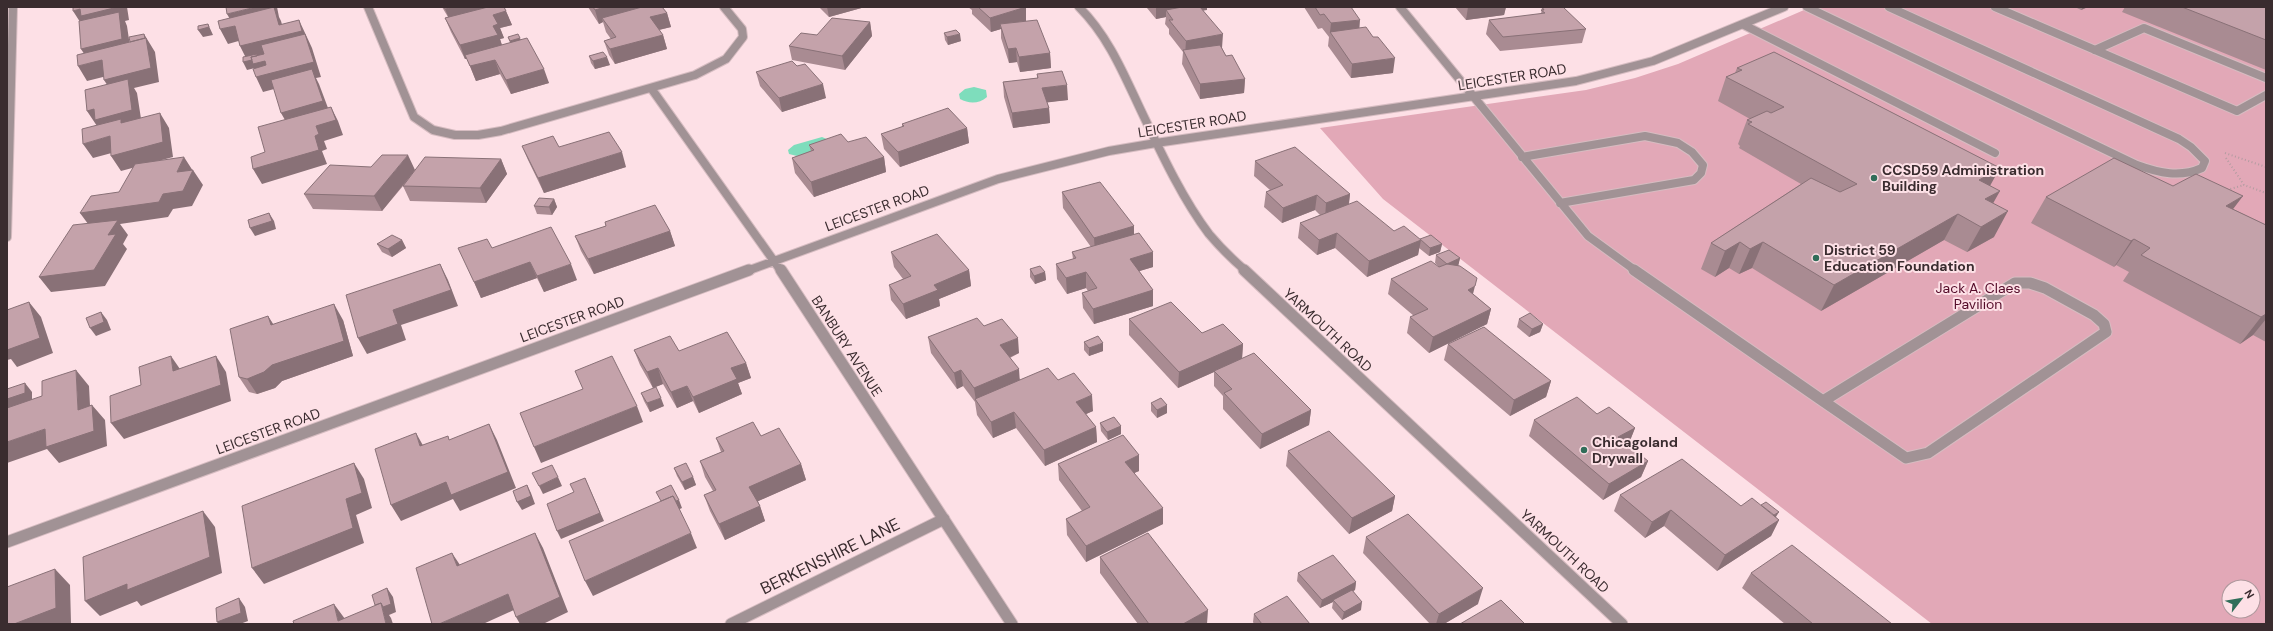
<svg xmlns="http://www.w3.org/2000/svg" width="2273" height="631" font-family="'DM Sans',sans-serif">
<rect width="100%" height="100%" fill="#fde0e6"/>
<path fill="#e2a8b7" fill-rule="evenodd" d="M1811,7H2266V624H1932L1383,199L1320,128L1586,90L1635,78L1678,64ZM2229,587H2253V611H2229Z"/>
<path fill="#7eddbc" d="M974,87L986,90L987,97C979,104 969,104 960,99L959,94L965,89Z
M822,137L829,140V146L797,156L789,154L788,150L794,145Z"/>
<g fill="none" stroke-linecap="round" stroke-linejoin="round">
<defs>
<path id="minor-far1" d="M368,7L414,117L433,130L455,135H478L501,131L695,75L726,59L743,37L742,29L724,7
M1079,7C1111,39 1126,80 1145,119C1163,157 1184,201 1209,234C1220,247 1233,260 1246,271
M1400,7L1588,236L1636,271
M1807,7L2137,165C2159,173 2180,178 2202,168L2205,161L2191,147L2179,139L1889,7
M1995,7L2237,111L2266,95
M1744,25L1995,153
M2095,50L2144,28L2266,78
M651,88L781,271
M1522,157L1645,136L1678,143L1692,152L1703,165L1701,173L1694,180L1560,203
M7,237L13,7
M747,271L998,179L1109,151L1156,143L1576,81L1653,61L1784,7"/>
<path id="minor" d="M781,270L1012,624
M1244,270L1622,624
M1634,270L1823,401
M2015,283H2030L2045,288L2094,315L2104,324L2106,332L1928,453L1906,458L1823,401Z
M7,542L749,270
M731,624L944,519"/>
</defs>
<use href="#minor-far1" stroke="#d6bcc1" stroke-width="10"/>
<use href="#minor" stroke="#d6bcc1" stroke-width="13"/>
<path stroke="#b39ca1" stroke-width="2" stroke-dasharray="1 2.5" stroke-linecap="butt" d="M2225,153L2266,167
M2226,158L2244,185L2266,193
M2227,190L2244,185"/>
<use href="#minor-far1" stroke="#a19295" stroke-width="8"/>
<use href="#minor" stroke="#a19295" stroke-width="11"/>
</g>
<path fill="#a98b92" d="M442,7H504L512,25L500,28L504,38L500,39L502,45L510,43L508,37L521,40L549,83L511,94L500,74L476,81L467,59H465L451,32L445,18L448,17Z
M588,7H662L667,13L671,27L659,30L663,35L667,49L615,64L609,55L604,41L611,39L606,32L603,22L599,24Z
M819,7H865L829,17Z
M968,7H1025L1026,21L1050,53L1051,68L1020,72L1017,62L1009,63L1001,38V29L991,32L972,14V10Z
M1147,7H1207V10H1203L1226,56L1245,79L1244,93L1200,99L1182,64L1183,52L1169,34V29L1165,24L1166,17L1156,19L1147,8Z
M1304,7H1351L1359,28L1393,73L1351,78L1328,46L1329,37L1322,28L1318,29Z
M1455,7H1506L1504,15L1466,20Z
M1542,7L1586,29L1582,43L1500,51L1486,34L1489,20L1541,14Z
M2075,7H2088L2081,10Z
M2125,7H2266V70L2122,12Z
M870,22L872,36L845,70L792,60L789,46L817,35Z
M944,33L961,41L948,45L945,40Z
M589,56L610,65L595,69L591,63Z
M797,66L826,98L782,112L760,86L756,72Z
M1737,68L1991,186L1993,203L1994,237L1967,252L1944,240L1821,311L1752,268L1739,274L1729,268L1715,277L1701,269L1711,243L1801,184L1739,148L1740,146L1738,144L1747,120L1750,119L1718,101L1726,77L1735,73Z
M1037,74L1068,100L1047,102L1049,108L1050,123L1013,128L1004,97L1003,82L1037,78Z
M902,124L967,128L969,143L900,167L884,149L881,134L902,127Z
M848,142L884,157L886,172L814,197L795,173L792,158L811,151L809,145Z
M522,146L559,147L626,167L544,193L528,160Z
M501,159L507,174L486,203L410,201L403,186L382,211L313,209L304,194L415,170Z
M1255,161L1350,194L1349,204L1394,231L1420,240L1442,244L1440,252L1429,256L1419,248L1418,255L1367,277L1335,248L1317,255L1298,238L1300,223L1320,215L1315,210L1282,223L1264,207L1266,192L1270,190L1254,176Z
M2173,186L2233,209L2266,225V342L2253,335L2240,344L2123,281L2129,272L2116,265L2114,267L2031,223L2046,197Z
M1062,192L1134,226V235L1153,267L1139,271L1153,290V306L1094,324L1083,308L1082,293L1088,291L1086,288L1067,294L1057,279L1056,264L1073,259L1072,252L1091,247L1063,208Z
M554,199L557,207L552,215L537,214L534,206Z
M605,222L670,231L675,246L594,274L581,251L575,236L606,226Z
M402,240L406,248L392,257L382,252L377,244Z
M492,248L577,280L544,292L537,278L481,298L474,282Z
M891,252L969,270L971,286L939,299L940,306L906,319L891,300L889,285L903,279L894,267Z
M1436,255L1460,258L1458,265L1473,294L1491,309L1487,324L1429,353L1407,333L1410,317L1414,316L1388,294L1391,279L1439,267L1435,263Z
M1030,269L1045,272L1046,280L1035,284L1030,277Z
M268,316L273,324L343,320L353,356L282,381L275,388L257,394L249,392L239,377Z
M1129,319L1202,333L1243,344L1242,358L1311,410L1309,425L1260,449L1223,409V396L1214,386V372L1178,388L1129,335Z
M1519,319L1543,324L1540,332L1529,337L1517,327Z
M984,326L1019,353L1010,358L1020,380H1058L1093,411L1086,414L1096,427L1097,442L1045,466L1016,428L993,438L977,415L975,402L963,386L957,389L931,353L928,337Z
M1084,342L1103,351L1089,356L1084,350Z
M1448,344L1551,381L1546,397L1510,416L1444,360Z
M634,350L679,351L746,363L751,378L738,383L742,394L699,413L693,401L677,408L663,384L653,388L640,365Z
M641,393L664,406L650,412L644,401Z
M1151,403L1167,413L1157,418L1151,411Z
M1597,414L1635,428L1629,443L1627,444L1648,461L1641,477L1603,500L1529,436L1534,420Z
M1100,423L1121,426V434L1108,440L1101,431Z
M716,438L801,464L806,480L758,501L760,506L765,521L725,540L710,511L704,495L713,491L705,477L700,461L721,452Z
M1288,451L1395,496L1392,511L1349,534L1286,466Z
M1139,455V471L1134,473L1163,524L1086,562L1067,535L1066,519L1082,511L1059,480L1058,464Z
M674,468L693,477L696,485L685,490L677,476Z
M1620,495L1741,506L1776,517L1779,520L1771,536L1717,571L1664,526L1645,538L1614,511Z
M1366,537L1478,604L1444,624H1430L1363,553Z
M1100,557L1207,624H1138L1100,573Z
M1298,573L1356,582L1355,590L1353,591L1361,610L1342,620L1332,608L1333,602L1320,608L1297,581Z
M1751,573L1892,624H1785L1742,588Z
M1254,614L1310,624H1254L1253,622Z"/>
<path fill="#897177" d="M118,7H127L129,20L125,21L127,26L131,53L111,75L87,81L78,66L90,63L81,49L82,25L73,11L80,9Z
M256,7H277L279,17L281,21L285,35L299,20L312,48L321,77L316,78L319,84L331,116L289,127L281,113L315,78L263,92L256,77L259,76L255,68L247,70L243,62L247,60L240,46L242,40L228,44L220,29L234,26L227,14Z
M454,7H500L451,23L445,9Z
M605,7H655L602,18L603,22L599,24L595,10Z
M827,7H865L829,17Z
M1026,7V21L1000,24L1001,29L991,32L990,18Z
M1156,7H1207V10L1171,16L1166,10V17L1156,19Z
M1468,7H1506L1504,15L1466,20Z
M2083,7H2088L2081,10Z
M506,11L512,25L500,28L504,38L500,39L503,49L465,59L460,45L493,26V15Z
M667,13L671,27L654,31L650,17Z
M1360,20L1359,34L1330,32L1331,23Z
M870,22L872,36L845,70L842,56Z
M208,24L213,35L203,37L198,30Z
M144,34L155,52L159,82L134,88L137,93L142,125L97,126L87,111L113,94L104,80L134,51Z
M960,34L961,41L948,45L947,37Z
M1223,34L1222,48L1185,55L1186,41Z
M663,35L667,49L615,64L610,49Z
M520,38L523,45L513,48L510,41Z
M1016,48L1017,62L1009,63L1008,49Z
M1050,53L1051,68L1020,72L1019,57Z
M607,57L610,65L595,69L593,61Z
M1395,58L1393,73L1351,78L1352,64Z
M495,60L500,74L476,81L470,66Z
M544,69L549,83L511,94L506,80Z
M1245,79L1244,93L1200,99V84Z
M823,84L826,98L782,112L779,98Z
M1067,85L1068,100L1043,103L1042,88Z
M331,107L338,121L343,135L324,141L327,149L322,151L327,164L262,184L253,169L315,136L316,126Z
M1049,108L1050,123L1013,128L1012,113Z
M160,113L169,128L173,157L121,171L111,156Z
M967,128L969,143L900,167L898,152Z
M110,136L119,151L93,158L83,144Z
M622,152L626,167L544,193L538,178Z
M408,155L415,170L382,211L374,196Z
M184,157L193,171V170L203,185L192,206L173,209L168,217L120,224L128,235L123,244L127,249L105,286L51,292L39,277L91,228L80,213L163,194L177,172Z
M884,157L886,172L814,197L811,182Z
M501,159L507,174L486,203L480,188Z
M2000,168L1986,193L1979,180Z
M2000,191L1986,216L1985,199Z
M1350,194L1348,209L1325,219L1326,203Z
M1317,195L1315,210L1282,223L1283,208Z
M2243,196L2224,221L2226,206Z
M554,199L557,207L552,215L549,207Z
M2008,211L1994,237L1967,252L1981,227Z
M269,213L274,221L276,229L255,236L250,228Z
M1958,214L1944,240L1821,311L1834,285Z
M1134,226V241L1095,253L1094,238Z
M670,231L675,246L594,274L588,259Z
M1337,233L1335,248L1317,255L1319,240Z
M2134,239L2116,265L2114,267L2131,241Z
M402,240L406,248L392,257L388,249Z
M1421,240L1418,255L1367,277L1369,261Z
M1740,242L1729,268L1715,277L1725,251Z
M1763,242L1752,268L1739,274L1750,249Z
M1442,244L1440,252L1429,256L1430,248Z
M1153,252V267L1130,274V259Z
M1460,258L1458,267L1447,264Z
M530,262L537,278L481,298L474,282Z
M440,264L448,280L458,306L401,325L406,340L367,354L358,338L393,310Z
M571,264L577,280L544,292L537,276Z
M969,270L971,286L939,299L940,306L906,319L903,304L934,285Z
M1045,272L1046,280L1035,284L1034,276Z
M1086,272V288L1067,294L1066,278Z
M1475,286L1471,302L1468,290Z
M1153,290V306L1094,324L1093,309Z
M29,302L41,317L53,353L17,367L11,359L7,360V349Z
M334,304L343,320L353,356L282,381L275,388L257,394L247,379Z
M1491,309L1487,324L1429,353L1433,337Z
M101,312L107,320L111,330L96,336L90,328Z
M2266,314V319L2253,335L2240,344L2261,317Z
M268,316L278,332L271,325Z
M1543,324L1540,332L1529,337L1532,329Z
M1018,338L1019,353L1001,361L1000,345Z
M1103,343V351L1089,356V348Z
M1243,344L1242,359L1214,371V372L1178,388L1179,372Z
M171,356L182,372L173,371Z
M216,356L226,372L231,401L124,439L111,423Z
M746,363L751,378L738,383L742,394L699,413L693,397L731,368Z
M658,368L663,384L653,388L647,372Z
M1019,369L1020,384L976,401L974,388Z
M76,370L89,386L91,425L78,410Z
M961,370L963,386L957,389L954,373Z
M1551,381L1546,397L1510,416L1514,400Z
M25,383L32,392V401L7,409V399Z
M687,386L693,401L677,408L671,392Z
M1092,395L1093,411L1077,418L1076,402Z
M661,398L664,406L650,412L647,403Z
M92,405L105,420L107,446L59,463L47,449L7,463V442L45,429Z
M1167,405V413L1157,418V410Z
M637,406L643,422L541,463L534,447Z
M1311,410L1309,425L1260,449L1262,434Z
M1014,412L1016,428L993,438L991,422Z
M489,424L497,440L516,488L460,511L453,499L401,521L391,505Z
M1121,426V434L1108,440L1107,432Z
M1096,427L1097,442L1045,466L1044,450Z
M1635,428L1629,443L1612,453L1618,437Z
M416,433L425,449L420,446Z
M1139,455V471L1125,477V462Z
M1648,461L1641,477L1603,500L1609,484Z
M354,463L364,479L372,508L356,515L364,543L264,584L252,568L346,499Z
M801,464L806,480L754,503L749,487Z
M558,477L562,486L543,494L539,486Z
M693,477L696,485L685,490L682,482Z
M585,478L604,521L561,539L557,531Z
M527,485L531,493L535,504L522,510L517,502Z
M1395,496L1392,511L1349,534L1352,518Z
M679,500L682,508L667,515L664,506Z
M760,506L765,521L725,540L719,524Z
M1163,508V524L1086,562V546Z
M1671,510L1664,526L1645,538L1652,522Z
M203,511L215,527L222,573L141,606L137,601L100,616L85,601Z
M1779,512L1774,520L1769,518Z
M1779,520L1771,536L1717,571L1725,555Z
M535,533L543,548L568,612L543,624H520L516,617Z
M691,533L697,548L593,596L585,581Z
M452,553L462,568L457,566Z
M55,569L70,585L71,623L69,624H14Z
M1356,582L1355,590L1334,601L1333,600V602L1320,608L1322,600Z
M387,588L393,597L396,612L389,615L391,618L393,624H386L381,603Z
M1483,588L1478,604L1444,624H1436L1439,614Z
M508,594L516,609L483,624H439Z
M239,598L245,607L248,621L240,624H219L217,622Z
M1362,602L1361,610L1342,620L1344,612Z
M334,604L345,619L338,621Z
M1208,610L1207,624H1183Z"/>
<path fill="#c4a2aa" stroke="#897177" d="M73,7H118L81,16L80,9L73,11Z
M226,7H256L227,14Z
M274,7L279,25L299,20L302,31L240,46L235,26L220,29L218,21Z
M444,7H454L445,9Z
M488,7H504L506,11L493,15L498,24L493,26L498,35L460,45L445,18Z
M593,7H605L595,10Z
M642,7H662L667,13L650,17L663,35L610,49L604,41L616,37L602,18Z
M978,7H1026L990,18Z
M1182,7H1200L1223,34L1186,41L1169,20H1173L1166,10Z
M1315,7H1351L1360,20L1331,23L1324,14L1320,15Z
M1542,7H1563L1586,29L1503,37L1489,20L1545,13L1541,10H1544Z
M2182,7H2266V40Z
M119,12L122,39L81,49L79,21Z
M832,18L870,22L842,56L789,46L801,33L817,35Z
M1037,20L1050,53L1019,57L1016,48L1008,49L1000,24Z
M208,24L209,27L198,30V26Z
M1366,27L1373,37H1378L1395,58L1352,64L1330,32Z
M956,30L960,34L947,37L944,33Z
M144,34L145,38L130,42L129,37Z
M305,34L314,62L256,77L253,69L266,65L265,61L253,64L251,57L264,54L261,45Z
M518,34L520,38L510,41L508,37Z
M146,38L151,68L104,80L102,60L78,66L77,55Z
M527,38L544,69L506,80L495,60L470,66L465,55Z
M1220,45L1226,56L1232,55L1245,79L1200,84L1183,50Z
M603,52L607,57L593,61L589,56Z
M1774,52L2000,168L1979,180L2000,191L1985,199L2008,211L1981,227L1958,214L1834,285L1763,242L1750,249L1740,242L1725,251L1711,243L1811,178L1840,192L1857,184L1748,124L1752,122L1747,120L1767,111L1771,113L1784,107L1726,77L1742,70L1737,68Z
M257,54V56L251,57L252,60L243,62V57Z
M792,61L797,66L805,64L823,84L779,98L756,72Z
M312,69L323,101L281,113L271,80Z
M1062,71L1067,85L1042,88L1049,108L1012,113L1003,82L1038,78L1037,74Z
M128,79L132,110L95,120L94,109L87,111L85,90Z
M331,107L336,120L316,126L319,134L315,136L319,150L253,169L251,157L265,152L258,127Z
M948,108L967,128L898,152L881,134L904,126L902,124Z
M160,113L163,142L111,156L110,136L83,144L82,129L121,119V123Z
M609,132L622,152L538,178L522,146L553,136L559,147Z
M841,134L848,142L866,137L884,157L811,182L792,158L814,150L809,145Z
M1295,147L1350,194L1326,203L1317,195L1283,208L1266,192L1283,185L1255,161Z
M382,155H408L374,196L304,194L330,165L371,167Z
M184,157L177,172L193,170L183,191L163,194L159,202L80,213L91,196L119,192L135,164Z
M425,157L501,159L480,188L403,186Z
M2114,158L2173,186L2196,174L2243,196L2226,206L2266,225V314L2261,317L2141,255L2150,248L2134,239L2131,241L2046,197Z
M1100,182L1134,226L1094,238L1062,192Z
M539,198L554,199L549,207L534,206Z
M1357,201L1394,231L1404,226L1421,240L1369,261L1337,233L1319,240L1300,223Z
M655,205L670,231L588,259L575,236L606,226L605,222Z
M269,213L272,221L250,228L248,220Z
M118,220L108,235L116,234L94,270L39,277L73,225Z
M551,227L571,264L537,276L530,262L474,282L458,248L487,239L492,248Z
M1139,233L1153,252L1130,259L1153,290L1093,309L1082,293L1097,288L1086,272L1066,278L1056,264L1076,258L1072,252Z
M937,234L969,270L934,285L938,290L903,304L889,285L911,276L891,252Z
M392,235L402,240L388,249L377,244Z
M1431,235L1442,244L1430,248L1420,239Z
M1449,250L1460,258L1447,264L1436,255Z
M1431,261L1439,267L1447,264L1460,266L1477,278L1475,286L1468,290L1491,309L1433,337L1410,317L1428,309L1391,279Z
M440,264L451,290L393,310L398,324L358,338L346,295Z
M1040,266L1045,272L1034,276L1030,269Z
M29,302L40,338L7,350V310Z
M1171,302L1202,333L1223,324L1243,344L1179,372L1129,319Z
M334,304L344,341L272,365L264,372L247,379L239,377L230,329L268,316L271,325Z
M101,312L104,322L90,328L86,318Z
M1530,313L1543,324L1532,329L1519,319Z
M977,318L984,326L1002,319L1018,338L1000,345L1019,369L974,388L961,370L954,373L928,337Z
M1484,327L1551,381L1514,400L1448,344Z
M727,332L746,363L731,368L737,379L693,397L687,386L671,392L658,368L647,372L634,350L670,336L679,351Z
M1098,336L1103,343L1089,348L1084,342Z
M1254,353L1311,410L1262,434L1224,393L1232,389L1214,371Z
M171,356L173,371L216,356L221,385L111,423L110,396L141,385L139,367Z
M612,356L637,406L534,447L520,413L583,389L575,371Z
M1048,368L1058,380L1074,373L1092,395L1076,402L1096,427L1044,450L1014,412L991,422L975,399Z
M76,370L78,410L92,405L94,431L46,447L45,429L7,442V408L42,396V381Z
M25,383V393L7,399V389Z
M656,387L661,398L647,403L641,393Z
M1577,397L1597,414L1609,407L1635,428L1618,437L1648,461L1609,484L1534,420Z
M1161,398L1167,405L1157,410L1151,403Z
M1114,417L1121,426L1107,432L1100,423Z
M753,422L761,436L779,428L801,464L749,487L760,506L719,524L704,495L716,490L700,461L724,451L716,438Z
M489,424L508,472L451,495L446,482L391,505L375,449L416,433L420,446L448,436L449,440Z
M1329,431L1395,496L1352,518L1288,451Z
M1123,435L1139,455L1125,462L1163,508L1086,546L1066,519L1090,507L1058,464Z
M1682,459L1741,506L1752,498L1779,520L1725,555L1671,510L1652,522L1620,495Z
M354,463L362,493L346,499L353,528L252,568L242,506Z
M686,463L693,477L682,482L674,468Z
M552,465L558,477L539,486L532,473Z
M585,478L600,513L557,531L547,504L574,492L570,484Z
M527,485L531,496L517,502L513,491Z
M671,485L679,500L676,501L673,496L661,501L656,492Z
M673,496L691,533L585,581L569,541Z
M1766,502L1779,512L1774,515L1761,505Z
M203,511L210,557L127,590V584L85,601L83,557Z
M1408,514L1483,588L1439,614L1366,537Z
M535,533L560,597L516,617L508,594L439,624H432L416,568L452,553L457,566Z
M1148,533L1208,610L1183,624H1149L1100,557Z
M1792,545L1892,624H1813L1751,573Z
M1333,555L1356,582L1322,600L1298,573Z
M55,569L56,608L14,624H7V587Z
M387,588L391,604L383,607L381,603L375,605L372,595Z
M1352,590L1362,602L1344,612L1333,600Z
M1287,596L1310,624H1262L1254,614Z
M239,598L241,613L217,622L216,608Z
M1501,600L1525,624H1460Z
M381,603L386,624H294L293,621L334,604L338,621Z"/>
<g fill="#306d59" stroke="#fde0e6" stroke-width="1.5">
<circle cx="1874" cy="178" r="4"/>
<circle cx="1816" cy="258" r="4"/>
<circle cx="1584" cy="450" r="4"/>
</g>
<g text-anchor="middle" dominant-baseline="central" stroke-width="4" stroke-linejoin="round" paint-order="stroke">
<g font-size="14" fill="#3a2c2f" stroke="#fde0e6">
<text transform="translate(1512 77) rotate(-9)">LEICESTER ROAD</text>
<text transform="translate(1192 124) rotate(-9)">LEICESTER ROAD</text>
<text transform="translate(877 208) rotate(-20)">LEICESTER ROAD</text>
<text transform="translate(572 319) rotate(-20)">LEICESTER ROAD</text>
<text transform="translate(1328 330) rotate(43)">YARMOUTH ROAD</text>
<text transform="translate(847 346) rotate(57)">BANBURY AVENUE</text>
<text transform="translate(268 431) rotate(-20)">LEICESTER ROAD</text>
<text transform="translate(1565 551) rotate(43)">YARMOUTH ROAD</text>
</g>
<g font-size="14" font-weight="bold" fill="#3a2c2f" stroke="#fde0e6" text-anchor="start">
<text x="1882" y="170">CCSD59 Administration<tspan x="1882" dy="16">Building</tspan></text>
<text x="1824" y="250">District 59<tspan x="1824" dy="16">Education Foundation</tspan></text>
<text x="1592" y="442">Chicagoland<tspan x="1592" dy="16">Drywall</tspan></text>
</g>
<g font-size="14" fill="#540b29" stroke="#fde0e6">
<text x="1978" y="288">Jack A. Claes<tspan x="1978" dy="16">Pavilion</tspan></text>
</g>
<g font-size="17" fill="#3a2c2f" stroke="#fde0e6">
<text transform="translate(830 556) rotate(-26)">BERKENSHIRE LANE</text>
</g>
</g>
<rect width="2273" height="631" fill="none" stroke="#3a2c2f" stroke-width="16"/>
<g transform="translate(2241 599) rotate(59)"><circle r="19" fill="#fde0e6" stroke="#af989d"/>
<path d="M0-3L7 15L0 10L-7 15Z" fill="#306d59"/>
<text y="-6" font-size="11" font-weight="bold" text-anchor="middle" fill="#3a2c2f">N</text>
</g>
</svg>
